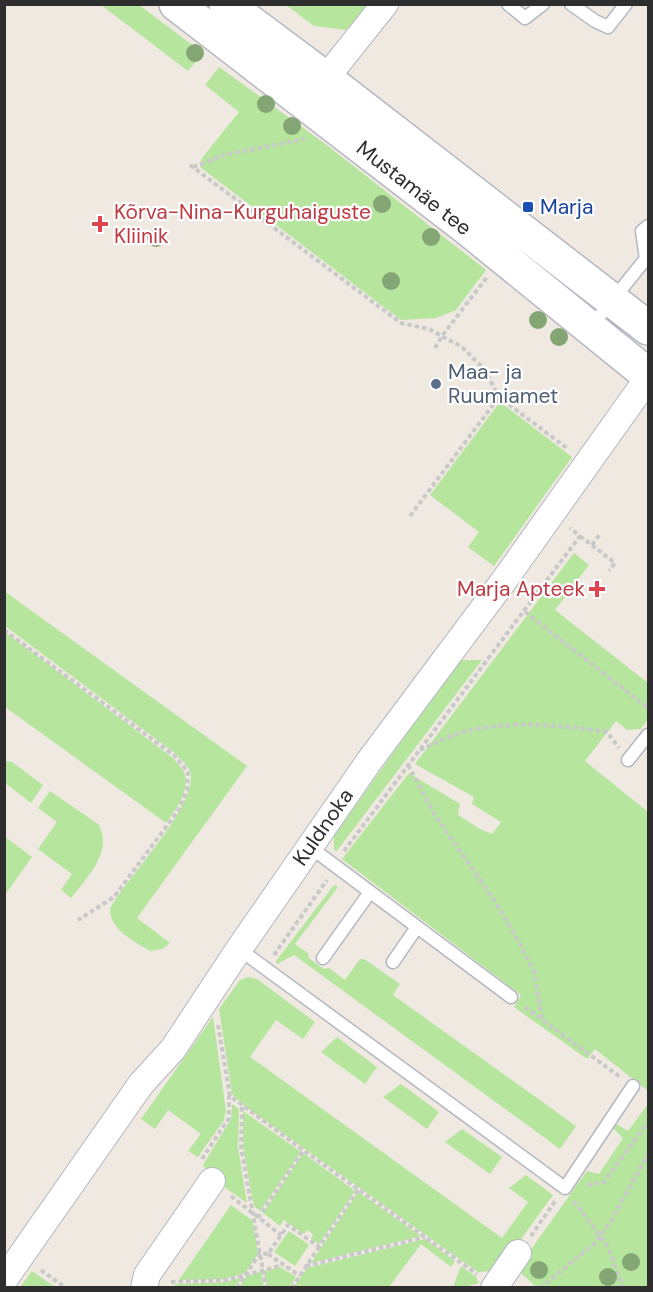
<svg xmlns="http://www.w3.org/2000/svg" width="653" height="1292" font-family="'DM Sans',sans-serif">
<rect width="100%" height="100%" fill="#efe9e1"/>
<path fill="#b6e59e" d="M101,5H139L203,53L188,71Z
M286,5H367L346,30L314,26Z
M219,67L324,143L486,270L456,310L436,318L401,320L200,167L202,158L239,112L205,85Z
M500,402L572,457L494,566L468,547L479,532L430,495Z
M574,553L589,565L555,610L648,683V719L641,729L627,730L616,721L585,761L648,812V1091L595,1049L587,1059L514,1007L521,995L342,859L409,773L460,804L458,815L480,829L492,834L501,822L472,804L474,797L415,764Z
M4,591L247,766L137,918L170,943L162,949L150,951C134,941 110,930 110,909C125,879 204,800 189,769C186,764 180,759 176,754L5,626Z
M5,632L173,758C177,763 183,769 185,774C189,792 176,810 166,823L5,707Z
M459,660H482L336,852L334,848V836Z
M6,761L12,762L43,785L31,803L5,783Z
M50,791L98,824C114,851 87,878 71,898L61,890L72,874L38,849L57,822L38,808Z
M5,837L32,857L5,895Z
M334,885L338,887L295,944L308,953L309,958L324,969L329,968L345,980L360,959H364L400,984L393,995L576,1126L560,1149L294,955L277,964L276,961Z
M248,977L257,979L315,1022L303,1039L276,1020L250,1057L502,1238L528,1202L509,1188L526,1175L553,1195L503,1264L492,1271L478,1272L243,1105L232,1094L219,1009L240,980Z
M213,1017L226,1111L224,1120L198,1157L188,1151L201,1134L168,1110L155,1129L141,1119Z
M337,1037L377,1067L365,1084L321,1052Z
M401,1084L439,1112L427,1129L383,1097Z
M232,1104L239,1109L238,1147L247,1203L213,1179L203,1165L231,1119Z
M648,1104V1287H541L534,1285L517,1269L587,1171L599,1174L623,1138L613,1128L615,1125H618L628,1131Z
M243,1111L301,1152L260,1211L255,1207L253,1202L243,1147Z
M462,1129L502,1157L490,1174L445,1142Z
M303,1153L355,1191L319,1244L311,1239L313,1234L307,1230L304,1234L284,1220L280,1226L263,1213Z
M358,1192L421,1236L311,1263Z
M231,1205L253,1221L258,1254L245,1273L224,1279L179,1280Z
M289,1231L309,1245L295,1266L274,1252Z
M425,1239L455,1261L451,1267L421,1244L389,1287H294L307,1268Z
M461,1266L476,1277L479,1283L464,1287H453Z
M280,1267L296,1277L290,1287H267L264,1271Z
M32,1271L55,1287H20Z
M261,1272L264,1287H239L247,1276Z
M243,1277L235,1287H173L176,1284L226,1282Z"/>
<g fill="none" stroke-linecap="round" stroke-linejoin="round">
<defs>
<path id="lane" d="M508,4L525,18L543,4
M571,4L595,21L608,27L626,4
M648,226L642,231L646,259L648,261
M590,328L648,256
M628,760L648,735
M310,847L511,997
M239,949L565,1188L633,1086
M323,958L370,892
M393,962L417,927"/>
<path id="street" d="M314,93L385,4
M4,1280L141,1084L173,1049L239,949L370,760L503,582L648,378
M144,1288L147,1275L212,1181
M494,1288L518,1253"/>
<path id="secondary" d="M176,4L468,229L648,375
M226,4L325,78L648,328"/>
</defs>
<use href="#lane" stroke="#b4b7c1" stroke-width="15"/>
<use href="#street" stroke="#b4b7c1" stroke-width="28"/>
<use href="#secondary" stroke="#b4b7c1" stroke-width="36"/>
<path stroke="#c9c9c9" stroke-width="4" stroke-dasharray="4.5 3" stroke-linecap="butt" d="M190,165L401,323L429,329L462,347L485,370L499,397L568,449
M193,167L227,154L305,139
M435,348L442,336L487,277
M410,516L499,397
M580,536L615,563L609,571
M592,545L600,534
M525,612L648,708
M4,630L175,756L188,772L187,790L178,811L114,897L78,920
M420,750C434,744 448,736 463,732C510,720 559,725 607,732L619,748
M408,765L435,815L494,900L516,937L534,971L542,1019
M344,851L580,536L570,528
M274,955L327,880
M525,1007L620,1077
M218,1025L230,1096L303,1150L477,1274
M242,1107L241,1147L266,1288
M202,1159L229,1118V1096
M587,1185L604,1182L648,1122
M231,1196L281,1235
M574,1201L608,1247L623,1288
M258,1218L303,1151
M531,1236L556,1200
M268,1254L300,1276
M306,1266L425,1237
M41,1270L66,1288
M171,1282L226,1280L283,1265
M237,1288L260,1253L268,1254L288,1225L319,1247L358,1190
M292,1288L319,1247
M540,1288L595,1243L611,1221L648,1154"/>
<use href="#lane" stroke="#fff" stroke-width="12"/>
<use href="#street" stroke="#fff" stroke-width="26"/>
<use href="#secondary" stroke="#fff" stroke-width="33"/>
</g>
<g fill="#84a574">
<circle cx="195" cy="53" r="9"/>
<circle cx="266" cy="104" r="9"/>
<circle cx="292" cy="126" r="9"/>
<circle cx="382" cy="204" r="9"/>
<circle cx="431" cy="237" r="9"/>
<circle cx="156" cy="238" r="9"/>
<circle cx="391" cy="281" r="9"/>
<circle cx="538" cy="320" r="9"/>
<circle cx="559" cy="337" r="9"/>
<circle cx="631" cy="1262" r="9"/>
<circle cx="539" cy="1270" r="9"/>
<circle cx="608" cy="1277" r="9"/>
</g>
<rect fill="#1a4fb4" stroke="#fff" stroke-width="2" x="522" y="201" width="12" height="12" rx="3"/>
<g fill="#e0444e" stroke="#fff" stroke-width="2">
<path d="M97 215h6v6h6v6h-6v6h-6v-6h-6v-6h6z"/>
<path d="M594 580h6v6h6v6h-6v6h-6v-6h-6v-6h6z"/>
</g>
<circle fill="#5c6f8a" stroke="#fff" stroke-width="2" cx="436" cy="384" r="6"/>
<g text-anchor="middle" dominant-baseline="central" stroke-width="4.5" stroke-linejoin="round" paint-order="stroke">
<g font-size="21" fill="#2e2e2e" stroke="#fff">
<text transform="translate(414 188) rotate(38)">Mustamäe tee</text>
<text transform="translate(323 827) rotate(-55)">Kuldnoka</text>
</g>
<g font-size="21" fill="#164399" stroke="#fff" text-anchor="start">
<text x="540" y="207">Marja</text>
</g>
<g font-size="21" fill="#be3a42" stroke="#fff" text-anchor="start">
<text x="114" y="212">Kõrva-Nina-Kurguhaiguste<tspan x="114" dy="24">Kliinik</tspan></text>
<text x="585" y="589" text-anchor="end">Marja Apteek</text>
</g>
<g font-size="21" fill="#4e5e75" stroke="#fff" text-anchor="start">
<text x="448" y="372">Maa- ja<tspan x="448" dy="24">Ruumiamet</tspan></text>
</g>
</g>
<rect width="653" height="1292" fill="none" stroke="#2e2e2e" stroke-width="12"/>
</svg>
